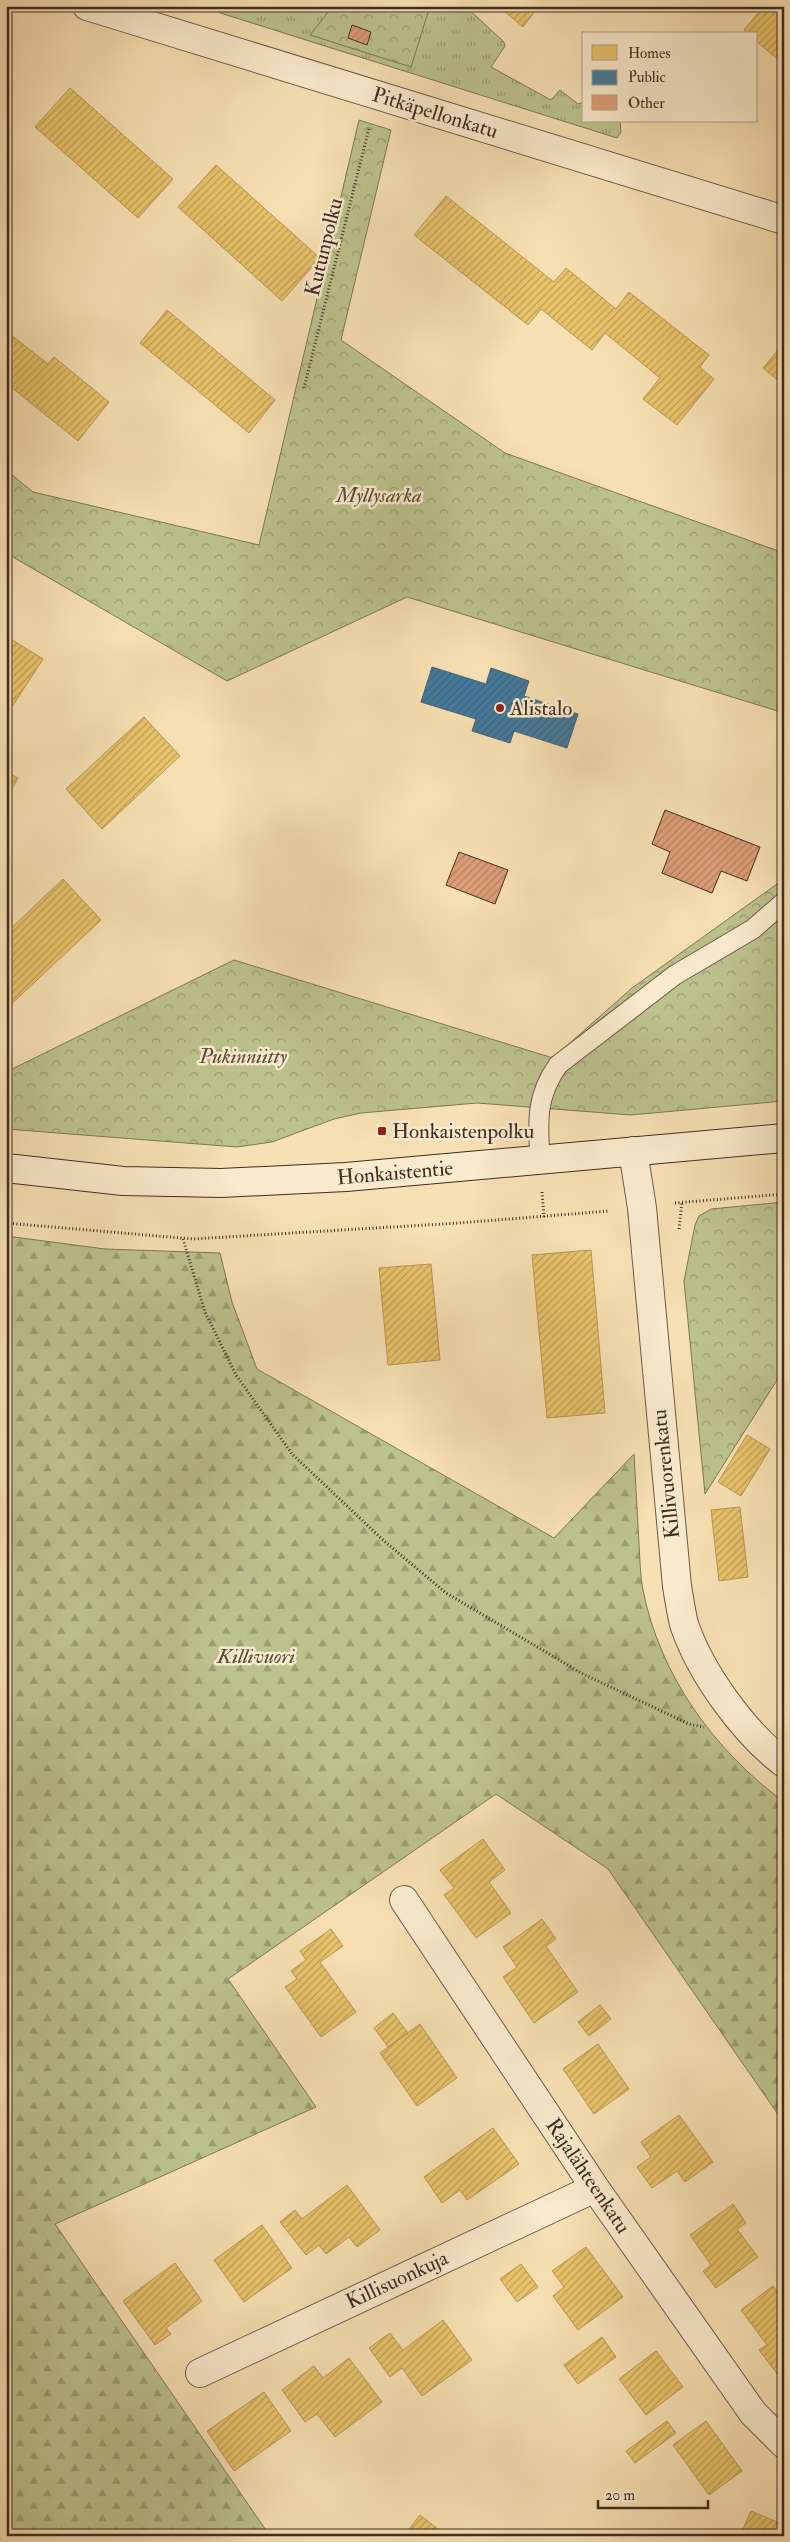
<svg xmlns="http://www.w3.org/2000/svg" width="790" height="2542" font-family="'IM FELL Double Pica',serif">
<defs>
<pattern id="grass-tufts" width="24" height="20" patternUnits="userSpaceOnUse" patternTransform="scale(1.25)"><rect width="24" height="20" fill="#bcc28d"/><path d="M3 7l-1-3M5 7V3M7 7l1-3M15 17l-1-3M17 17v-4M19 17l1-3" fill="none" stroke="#9a9e73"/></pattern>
<pattern id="forest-firs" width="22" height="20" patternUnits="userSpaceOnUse" patternTransform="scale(1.25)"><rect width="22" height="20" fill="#bcc28d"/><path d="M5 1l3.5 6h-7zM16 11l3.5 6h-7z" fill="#9a9e73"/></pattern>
<pattern id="park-crowns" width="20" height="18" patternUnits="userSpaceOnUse" patternTransform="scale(1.25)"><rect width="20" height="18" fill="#bcc28d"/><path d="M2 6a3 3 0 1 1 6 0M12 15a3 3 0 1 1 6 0" fill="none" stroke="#9a9e73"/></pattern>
<pattern id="homes-hatch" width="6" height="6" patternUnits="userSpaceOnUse" patternTransform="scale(1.25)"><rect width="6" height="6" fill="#e9c46a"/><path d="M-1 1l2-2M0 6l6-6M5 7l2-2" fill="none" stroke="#be9f57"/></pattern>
<pattern id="public-hatch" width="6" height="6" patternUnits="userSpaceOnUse" patternTransform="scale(1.25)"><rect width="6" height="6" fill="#457b9d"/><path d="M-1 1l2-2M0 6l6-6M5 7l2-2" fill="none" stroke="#3b6580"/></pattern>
<pattern id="building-hatch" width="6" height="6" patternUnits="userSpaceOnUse" patternTransform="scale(1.25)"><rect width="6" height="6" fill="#dd9e77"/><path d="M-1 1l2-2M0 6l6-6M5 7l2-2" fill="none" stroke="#b58161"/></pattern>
</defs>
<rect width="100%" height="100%" fill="#f7e0b3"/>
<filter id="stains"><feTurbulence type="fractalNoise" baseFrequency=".004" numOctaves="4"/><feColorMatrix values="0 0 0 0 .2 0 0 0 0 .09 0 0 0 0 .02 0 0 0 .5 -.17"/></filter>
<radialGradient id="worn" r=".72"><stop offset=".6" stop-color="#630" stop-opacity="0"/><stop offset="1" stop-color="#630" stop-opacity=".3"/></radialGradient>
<path fill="url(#grass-tufts)" stroke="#7e7758" d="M198,6H465L504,42L505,46L491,67L551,100L560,90L578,104L584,102V121H620L621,132L617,138Z"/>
<path fill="url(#forest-firs)" stroke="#7e7758" d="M6,1236L105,1249L220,1253L232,1302L257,1369L554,1538L634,1454C636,1484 637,1514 639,1544C640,1559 640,1575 643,1590C660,1676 714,1750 784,1802V2123L608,1869L496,1794L228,1979L316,2107L55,2224L270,2536H6Z"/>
<path fill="url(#park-crowns)" stroke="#7e7758" d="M333,6H430L411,67L310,35Z
M359,120L391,130L341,340L505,453L784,553V713L407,597L227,681L6,553V470L33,492L259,545Z
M784,879V1101L631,1115L477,1103L361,1113L334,1119L272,1142L237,1147L6,1129V1072L234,960L553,1058L632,988Z
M784,1202V1369L705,1494L684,1281L695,1225L699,1216L711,1209Z"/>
<path fill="url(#homes-hatch)" stroke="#b69655" d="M498,6H539L523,27Z
M764,6H773L784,15V59L781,62L756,41V34H748L744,30Z
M70,88L173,179L138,218L35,127Z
M216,165L320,258L282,301L178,207Z
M446,196L554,282L566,268L616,309L629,292L709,355L700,367L714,379L677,425L643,399L660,378L605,333L592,350L541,309L528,325L414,235Z
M167,310L275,400L249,433L140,343Z
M6,331L48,364L54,357L109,402L78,441L6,383Z
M784,343V385L763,368Z
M6,636L43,659L6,716Z
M144,717L180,756L102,829L66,789Z
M6,772L18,778L6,800Z
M63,879L101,920L6,1009V933Z
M591,1250L605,1413L547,1418L532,1255Z
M431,1264L440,1360L388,1365L379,1268Z
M747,1435L770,1449L741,1496L718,1482Z
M740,1507L748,1577L719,1581L711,1510Z
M483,1839L505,1870L489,1882L511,1913L476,1938L444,1895L454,1888L440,1870Z
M542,1919L556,1939L546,1946L578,1992L534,2023L503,1977L517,1967L503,1947Z
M331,1929L343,1946L320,1962L356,2012L321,2037L285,1987L297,1979L291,1971L306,1960L300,1951Z
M600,2005L611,2019L589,2036L578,2022Z
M393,2013L408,2033L388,2047L374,2028Z
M420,2024L457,2078L417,2106L380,2053Z
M598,2044L629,2089L594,2114L563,2069Z
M679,2115L713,2162L685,2182L677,2171L652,2188L637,2167L651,2157L641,2142Z
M493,2128L519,2164L467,2200L460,2190L442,2203L424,2177Z
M347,2185L380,2230L357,2247L349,2237L326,2254L319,2245L306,2255L280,2222L295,2210L302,2219Z
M733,2204L746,2223L737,2229L758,2257L716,2288L703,2271L711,2265L690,2235Z
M262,2225L292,2268L244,2302L214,2260Z
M586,2247L623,2297L578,2330L553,2296L564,2287L552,2271Z
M175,2263L202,2301L166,2328L171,2334L155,2345L123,2301Z
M521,2264L538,2287L517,2302L500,2279Z
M773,2286L784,2301V2377L781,2379L759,2350L767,2345L741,2310Z
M443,2320L472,2360L422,2396L402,2368L390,2377L369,2348L390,2333L403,2350Z
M602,2337L616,2357L578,2384L564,2365Z
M656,2351L683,2387L646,2415L619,2379Z
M349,2358L382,2402L335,2437L317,2414L305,2422L282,2390L314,2366L323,2378Z
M264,2392L291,2431L234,2471L207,2431Z
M667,2421L676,2433L635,2463L626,2451Z
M706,2421L742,2471L709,2495L673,2445Z
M751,2511L784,2525V2536H740Z
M420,2515L447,2536H404Z"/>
<path fill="url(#public-hatch)" stroke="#446379" d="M432,667L486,684L491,668L529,681L524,696L578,714L567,748L514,731L510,743L472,731L476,719L421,702Z"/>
<path fill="url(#building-hatch)" stroke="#402c24" d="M352,25L371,32L367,45L348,38Z
M665,810L760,847L747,881L721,871L712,893L662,873L670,852L652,844Z
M459,852L508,870L495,904L446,885Z"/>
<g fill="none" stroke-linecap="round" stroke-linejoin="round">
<defs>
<path id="lane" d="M540,1161C538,1123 535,1098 558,1065L675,975L753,929L784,902"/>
<path id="street" d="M87,6L784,220
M633,1151L642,1208L677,1586C679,1598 681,1612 684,1624C700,1672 743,1732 784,1763
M404,1900L595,2188L753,2413L784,2444
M200,2373L595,2188"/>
<path id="secondary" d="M6,1168L123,1181L221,1183L346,1177L784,1138"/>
</defs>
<use href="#lane" stroke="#6e5948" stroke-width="21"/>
<use href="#street" stroke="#6e5948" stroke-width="30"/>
<use href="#secondary" stroke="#402c24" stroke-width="30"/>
<path stroke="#402c24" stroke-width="3" stroke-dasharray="1 2.5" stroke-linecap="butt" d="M304,388L369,128
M542,1192L544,1217
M675,1203L784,1194
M6,1223L193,1239L459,1223L609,1211
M679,1229L682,1202
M183,1239L205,1312L236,1375L292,1454L383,1540L446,1593L583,1674L689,1724L704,1727"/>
<use href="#lane" stroke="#faebce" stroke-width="19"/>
<use href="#street" stroke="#faebce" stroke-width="28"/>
<use href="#secondary" stroke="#faebce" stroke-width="28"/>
</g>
<g fill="#8f2418" stroke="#faebce" stroke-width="2">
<circle cx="500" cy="708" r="5"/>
<rect x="377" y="1126" width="10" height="10" rx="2.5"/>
</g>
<g text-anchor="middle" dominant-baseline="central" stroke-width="5" stroke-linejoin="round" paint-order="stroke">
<g font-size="21" fill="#402c24" stroke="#faebce">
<text transform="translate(435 113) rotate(17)">Pitkäpellonkatu</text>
<text transform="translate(324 247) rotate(-76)">Kutunpolku</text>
<text transform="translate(395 1173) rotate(-5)">Honkaistentie</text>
<text transform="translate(666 1474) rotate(-96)">Killivuorenkatu</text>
<text transform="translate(588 2176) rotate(56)">Rajalähteenkatu</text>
<text transform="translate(397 2280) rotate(-25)">Killisuonkuja</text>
</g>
<g font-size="21" font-style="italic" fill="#594a39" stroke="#faebce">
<text x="379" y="495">Myllysarka</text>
<text x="243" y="1056">Pukinniitty</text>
<text x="256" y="1656">Killivuori</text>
</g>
<g font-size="21" fill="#402c24" stroke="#faebce" text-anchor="start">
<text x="510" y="708">Alistalo</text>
<text x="392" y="1131">Honkaistenpolku</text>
</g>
</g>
<rect width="790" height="2542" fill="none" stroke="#f7e0b3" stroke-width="25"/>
<rect x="8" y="8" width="775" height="2527" fill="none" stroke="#402c24" stroke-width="2.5"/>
<rect x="12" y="12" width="765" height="2517" fill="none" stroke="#402c24"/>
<rect x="582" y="32" width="175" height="90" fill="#faebce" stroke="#b09f8a"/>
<rect x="592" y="45" width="25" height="15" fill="#e9c46a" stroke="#b09f8a"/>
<text x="628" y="58" font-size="15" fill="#402c24">Homes</text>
<rect x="592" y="70" width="25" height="15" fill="#457b9d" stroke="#b09f8a"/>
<text x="628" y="82" font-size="15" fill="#402c24">Public</text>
<rect x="592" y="95" width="25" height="15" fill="#dd9e77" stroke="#b09f8a"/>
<text x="628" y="108" font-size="15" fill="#402c24">Other</text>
<path d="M598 2500v8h110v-8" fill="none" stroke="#402c24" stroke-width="2.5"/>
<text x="605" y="2500" font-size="15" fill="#402c24" stroke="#faebce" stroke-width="4" paint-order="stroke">20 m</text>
<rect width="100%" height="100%" filter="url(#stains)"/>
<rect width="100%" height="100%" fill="url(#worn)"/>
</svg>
